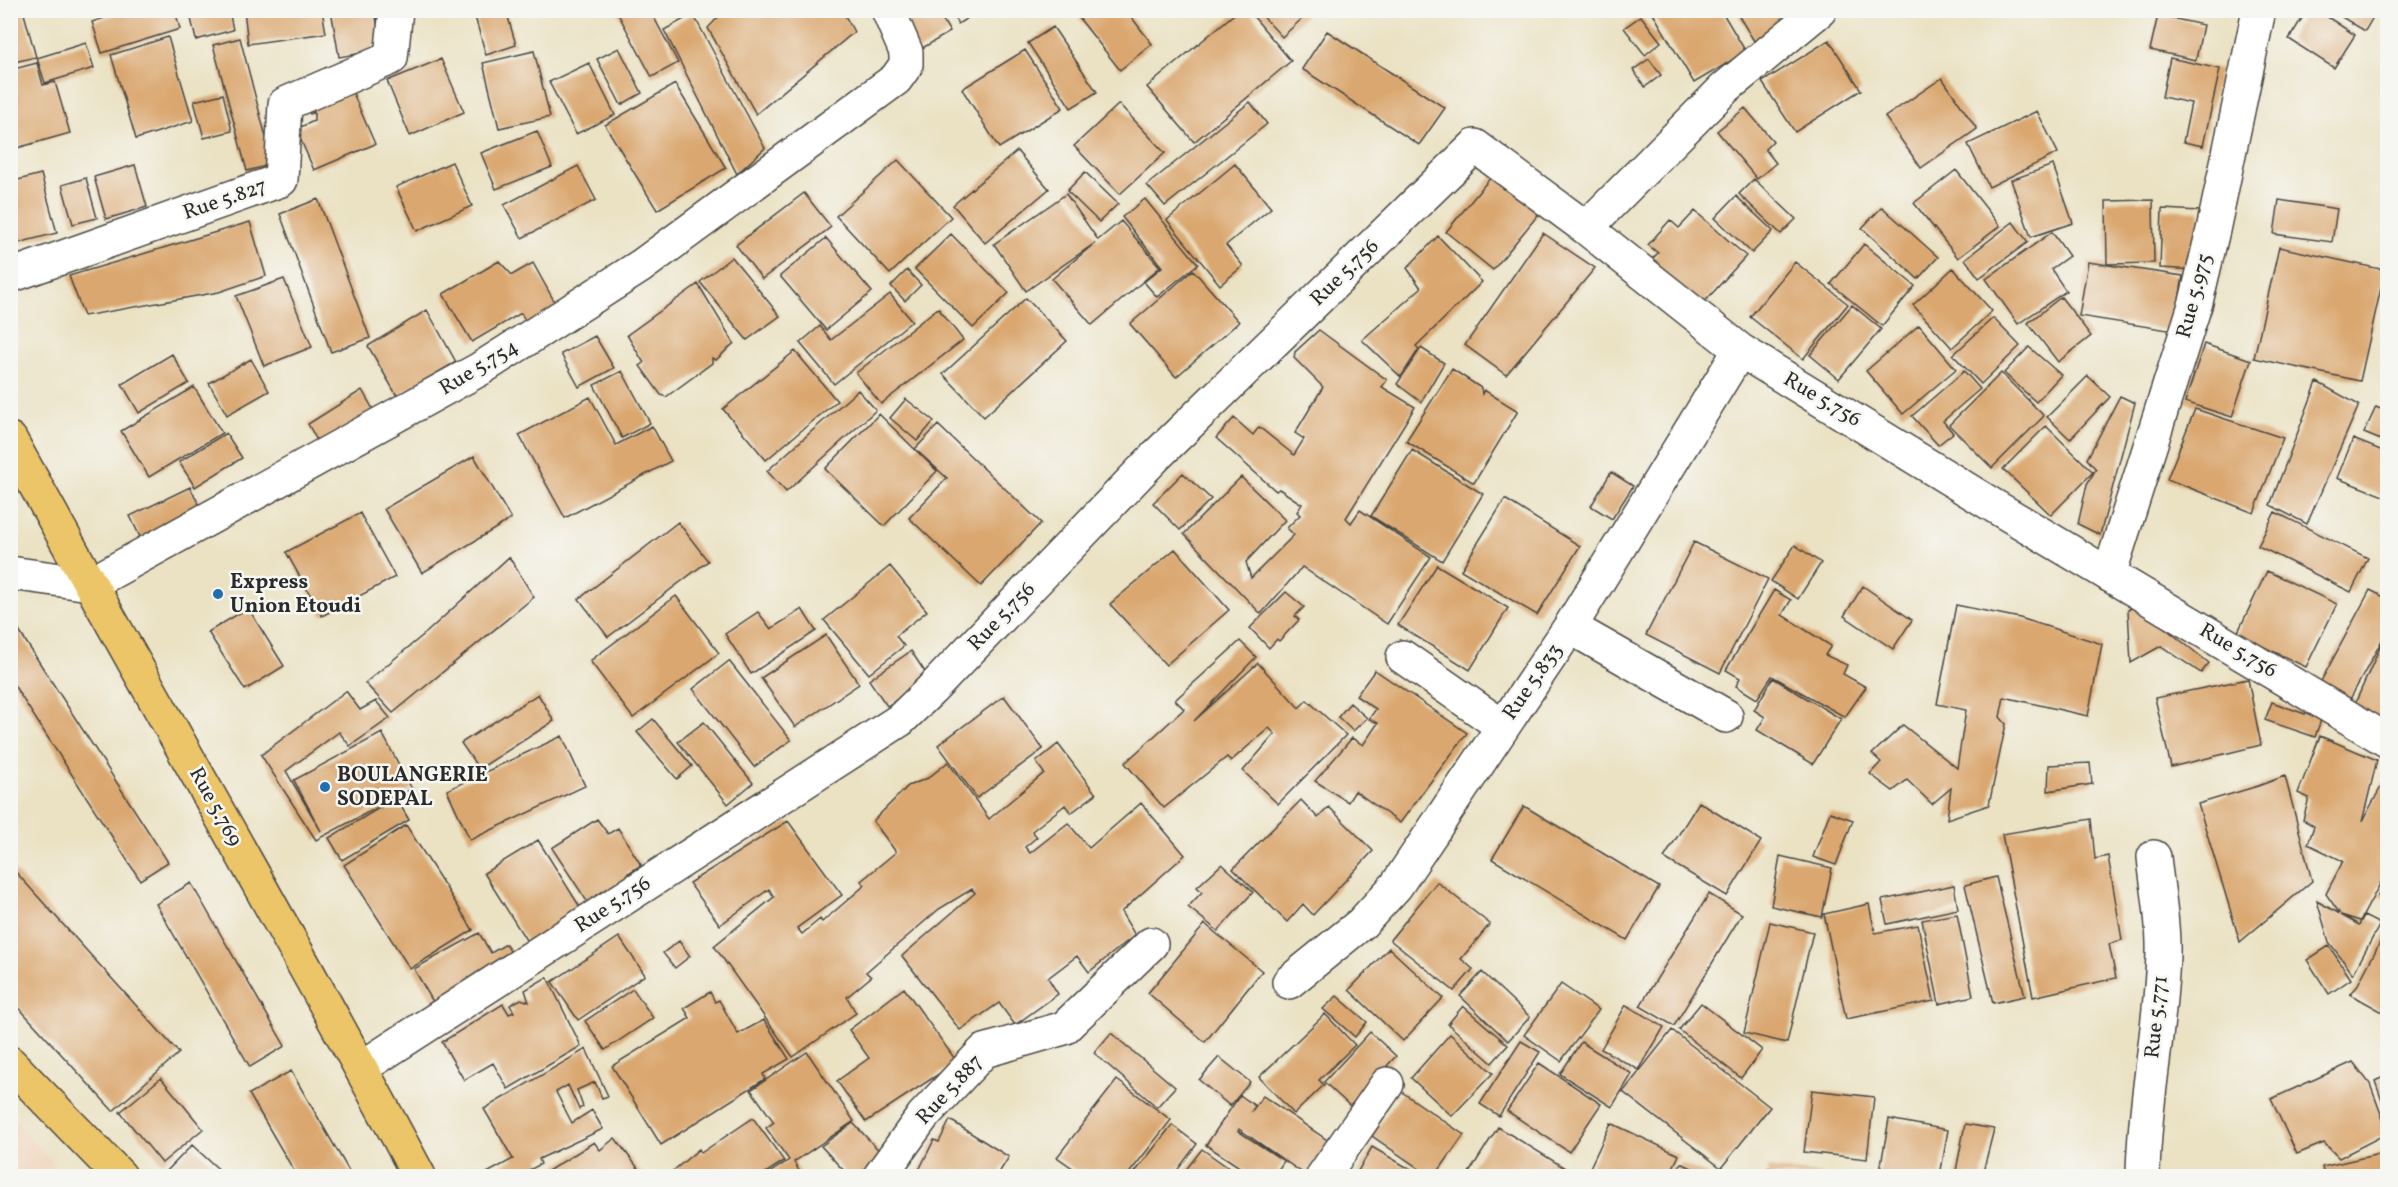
<svg xmlns="http://www.w3.org/2000/svg" width="2398" height="1187" font-family="Vollkorn,serif">
<rect width="100%" height="100%" fill="#f6f6f2"/>
<filter id="ink" filterUnits="userSpaceOnUse"><feTurbulence type="fractalNoise" baseFrequency=".0167" numOctaves="2"/><feDisplacementMap in="SourceGraphic" scale="12" xChannelSelector="R" yChannelSelector="G"/><feConvolveMatrix kernelMatrix="1 2 1 2 8 2 1 2 1" color-interpolation-filters="sRGB"/></filter>
<filter id="wash" filterUnits="userSpaceOnUse"><feTurbulence type="fractalNoise" baseFrequency=".008" numOctaves="4" result="noise"/><feDisplacementMap in="SourceGraphic" scale="24" xChannelSelector="R" yChannelSelector="G"/><feGaussianBlur stdDeviation="1.35" result="paint"/><feColorMatrix in="noise" values="0 0 0 0 0 0 0 0 0 0 0 0 0 0 0 0 0 1.4 0 .05"/><feComposite in="paint" operator="in"/></filter>
<g filter="url(#wash)">
<rect width="100%" height="100%" fill="#ebe2c4"/>
<path fill="#f1d5bd" d="M11,1117L65,1176H11Z"/>
<g id="blocks">
<path fill="#daa76f" d="M10,10H23L36,57L10,63Z
M129,10H175L180,29L102,53L92,22Z
M189,10H229L233,30L196,40Z
M244,10H322L326,33L248,44Z
M331,10H375L381,50L339,57Z
M473,10H506L516,45L486,55Z
M616,10H650L678,63L652,77Z
M725,10H842L854,32L756,114L708,28Z
M889,10H937L950,32L914,53Z
M950,10H980L958,24Z
M1089,10H1126L1152,44L1120,70L1079,18Z
M1239,10H1248L1291,61L1194,142L1147,87Z
M1257,10H1300L1305,16L1282,37Z
M1651,10H1721L1746,52L1694,83Z
M1735,10H1805L1754,41Z
M2307,10H2317L2355,35L2334,68L2289,39Z
M2330,10H2377L2365,31Z
M693,14L765,148L737,174L664,30Z
M2158,15L2203,25L2196,60L2150,50Z
M1641,16L1661,42L1645,55L1624,28Z
M1053,27L1097,92L1071,108L1028,43Z
M1327,31L1445,108L1419,145L1302,69Z
M168,37L193,121L136,139L111,55Z
M240,38L273,164L247,171L213,45Z
M1829,40L1861,90L1795,132L1762,82Z
M86,43L94,68L45,83L37,58Z
M619,48L642,93L621,105L597,59Z
M1025,50L1063,108L999,148L962,89Z
M534,51L550,117L499,128L483,63Z
M2170,58L2220,69L2203,146L2183,142L2191,103L2162,97Z
M441,59L464,112L410,136L387,81Z
M1649,59L1661,75L1645,87L1633,70Z
M37,63L43,85L55,82L70,133L10,150V70Z
M589,63L615,115L576,134L549,82Z
M1942,78L1977,129L1921,168L1885,117Z
M349,84L375,144L314,170L296,129L314,121V112L310,114L306,101Z
M675,84L726,168L657,210L605,125Z
M223,94L232,131L204,138L194,101Z
M1250,102L1267,124L1165,206L1147,185Z
M1119,104L1165,153L1120,194L1074,146Z
M1745,108L1773,141L1765,149L1776,163L1757,179L1717,131Z
M2037,111L2058,153L1989,187L1968,144Z
M537,131L552,167L496,189L481,153Z
M1017,151L1049,189L985,243L953,205Z
M898,160L951,217L890,274L836,216Z
M452,162L472,206L417,231L396,187Z
M1235,164L1271,208L1226,245L1243,266L1220,285L1167,220Z
M135,165L147,207L106,219L94,177Z
M2053,165L2073,223L2031,237L2011,180Z
M578,166L596,200L522,238L504,205Z
M1956,170L2000,226L1958,258L1914,203Z
M1085,172L1118,204L1099,222L1067,191Z
M1495,172L1542,210L1493,270L1446,232Z
M41,174L57,233L10,245V182Z
M86,178L97,218L73,224L62,185Z
M1754,179L1796,219L1781,234L1739,194Z
M804,193L831,227L762,279L736,245Z
M1066,194L1098,240L1121,221L1160,267L1092,325L1052,279L1095,243L1026,291L994,244Z
M1736,196L1773,231L1752,253L1715,218Z
M318,199L370,338L331,352L280,214Z
M1145,199L1198,264L1157,297L1144,282L1162,267L1122,217Z
M2153,200L2154,263L2107,264L2106,201Z
M2279,200L2337,209L2332,242L2274,234Z
M1882,207L1938,257L1918,279L1862,228Z
M2162,209L2200,211L2198,270L2160,268Z
M1695,211L1746,256L1698,309L1647,264L1658,253L1648,245L1670,220L1679,228Z
M250,222L266,276L219,292L84,316L69,276Z
M2013,222L2028,242L1979,278L1965,259Z
M2052,232L2069,256L2051,269L2066,291L2018,324L1986,279Z
M1543,233L1595,268L1506,375L1465,345Z
M951,234L1009,293L973,328L915,269Z
M1438,236L1482,282L1416,346L1419,349L1401,377L1362,340L1421,288L1407,268Z
M826,238L872,292L826,330L780,276Z
M1864,244L1915,286L1882,326L1831,284Z
M2279,247L2385,270L2360,381L2254,358Z
M732,257L780,316L747,340L700,282Z
M499,261L512,275L533,263L559,310L529,327L521,313L472,342L443,294Z
M1795,262L1848,304L1803,359L1750,317Z
M2088,262L2183,276L2174,331L2079,316Z
M1953,268L1992,311L1952,348L1913,305Z
M907,270L921,285L905,301L891,286Z
M1193,270L1239,322L1176,377L1130,324Z
M284,279L312,347L264,366L236,296Z
M698,284L734,343L716,360L712,358V363L666,397L661,395L640,366L644,363L627,335Z
M890,294L912,321L834,384L800,343L820,326L831,340Z
M2061,297L2091,336L2058,362L2028,323Z
M1026,298L1067,341L984,417L943,374Z
M1852,305L1881,329L1839,379L1810,355Z
M938,308L963,340L881,404L856,373Z
M427,310L456,362L397,396L368,346Z
M1993,318L2020,346L1981,384L1953,355Z
M1919,325L1956,369L1903,414L1866,371Z
M1319,330L1387,380L1382,387L1415,407L1346,518L1351,523L1360,510L1431,557L1387,624L1302,567L1261,614L1184,534L1241,477L1285,520L1246,562L1251,578L1294,535L1287,528L1300,515L1297,512L1302,504L1279,489L1276,491L1216,438L1234,418L1253,435L1259,427L1294,455L1304,439L1295,433L1323,387L1294,358L1295,352Z
M595,336L614,368L579,387L561,354Z
M2204,344L2251,360L2232,417L2185,402Z
M2029,347L2061,375L2036,402L2004,373Z
M1421,348L1444,363L1421,402L1397,384Z
M795,351L837,401L766,460L723,409Z
M172,354L189,383L139,413L122,384Z
M251,359L269,391L227,415L209,383Z
M1452,369L1481,388L1482,394L1484,390L1518,411L1474,483L1406,441Z
M622,371L650,423L622,438L594,385Z
M1964,371L1980,389L1943,421L1953,433L1938,445L1912,416Z
M2001,373L2044,416L1992,468L1949,425Z
M2088,376L2110,397L2070,439L2047,417Z
M2317,382L2359,405L2307,524L2270,505Z
M194,387L222,433L149,477L121,431Z
M362,390L374,411L319,444L308,424Z
M858,390L876,410L786,492L767,471Z
M2120,396L2135,403L2100,535L2078,524L2087,484L2096,469L2087,459Z
M590,397L616,445L652,426L671,461L565,518L519,435Z
M906,399L934,421L917,441L890,418Z
M2376,407L2388,412V443L2364,433Z
M2195,409L2283,438L2254,513L2167,479Z
M879,414L937,471L884,526L825,469Z
M938,425L1041,523L981,586L909,518L947,478L915,449Z
M2046,426L2093,472L2051,515L2003,469Z
M226,433L242,458L195,487L179,462Z
M2353,439L2388,453V498L2337,478Z
M1412,450L1483,494L1442,561L1371,516Z
M474,456L511,519L422,573L384,509Z
M1611,472L1633,486L1612,519L1591,506Z
M1183,473L1211,499L1180,530L1153,503Z
M190,487L204,514L143,543L130,516Z
M1505,499L1580,546L1537,615L1461,570Z
M2275,512L2368,558L2351,592L2258,546Z
M360,513L395,577L322,616L286,552Z
M678,522L708,561L608,637L579,599Z
M1694,542L1768,579L1720,673L1646,635Z
M1795,545L1821,563L1798,599L1771,581Z
M1175,549L1229,610L1166,665L1110,604Z
M509,557L534,597L393,713L365,683L427,632Z
M1437,565L1508,608L1470,670L1398,625Z
M890,566L927,611L896,636L904,646L869,674L824,620Z
M2267,571L2337,604L2306,667L2237,634Z
M1863,586L1912,620L1893,649L1844,616Z
M1774,590L1791,600L1782,615L1831,646L1825,655L1847,665L1843,674L1866,687L1845,717L1772,676L1757,699L1736,686L1740,678L1726,670Z
M2370,590L2388,599V629L2349,701L2319,685Z
M1286,592L1304,607L1295,616L1299,620L1279,641L1277,639L1269,648L1250,628Z
M676,596L719,653L633,718L590,661Z
M1956,605L2020,618L2102,644L2088,716L2004,697L2000,717L2006,724L1989,805L1947,819L1951,788L1932,804L1907,780L1893,791L1870,774L1881,762L1872,754L1903,725L1957,768L1966,710L1937,704Z
M2136,605L2209,663L2201,673L2161,646L2131,663L2128,610Z
M248,608L284,666L245,690L208,632Z
M802,609L816,631L751,674L725,634L758,612L771,629Z
M10,617L168,862L140,880L10,679Z
M826,635L859,684L795,727L761,678Z
M2385,636L2388,637V725L2353,708Z
M1240,641L1256,657L1194,721L1258,663L1299,708L1307,700L1346,735L1278,804L1243,771L1275,734L1269,728L1231,761L1227,757L1164,808L1125,763L1184,709L1175,700Z
M911,651L929,678L887,706L869,680Z
M729,661L791,740L754,767L693,689Z
M1375,670L1467,733L1400,823L1355,791L1348,802L1315,781L1352,738L1363,745L1378,723L1369,719L1376,709L1356,696Z
M1773,678L1841,719L1813,764L1757,730L1765,717L1754,710Z
M2248,679L2261,745L2171,767L2155,698Z
M346,691L360,710L376,701L390,718L350,746L339,732L286,771L321,831L294,780L382,733L412,789L316,840L261,755Z
M538,694L554,721L479,769L461,743Z
M1004,696L1043,749L977,798L938,745Z
M2272,702L2305,714L2309,708L2323,714L2315,737L2265,720Z
M1350,703L1367,718L1353,731L1338,717Z
M653,719L692,766L677,779L637,732Z
M704,722L753,783L728,804L678,742Z
M562,736L585,786L470,840L447,790Z
M2320,736L2377,760L2362,822L2388,774V869L2360,921L2341,915L2359,925L2364,916L2380,924L2353,974L2329,942L2317,901L2340,914L2326,894L2343,861L2308,844L2314,826L2303,820L2309,798L2298,793Z
M1058,744L1096,794L1071,813L1065,805L1032,831L1037,837L1025,847L1030,853L1068,823L1089,848L1141,803L1185,855L1121,912L1135,935L1089,972L1077,956L1048,978L1058,994L1015,1025L999,1003L960,1030L902,956L975,893L972,889L939,909L866,972L871,977L847,997L856,1013L793,1057L714,946L774,897L769,889L720,925L689,883L788,821L842,895L797,928L802,934L820,919L822,922L865,885L861,881L896,852L873,821L908,786L928,778L948,762L989,819L1044,773L1036,762Z
M2090,763L2092,784L2048,791L2049,765Z
M2285,776L2312,881L2240,942L2198,804L2258,786Z
M396,798L409,820L342,860L329,838Z
M1301,800L1318,818L1329,807L1373,851L1313,915L1303,904L1287,922L1233,869Z
M1699,802L1761,841L1727,896L1664,858Z
M1524,806L1659,887L1627,940L1492,859Z
M1830,812L1853,820L1836,865L1813,857Z
M597,819L608,834L618,828L641,865L627,874L633,883L592,909L552,848Z
M2091,819L2095,859L2108,856L2122,940L2109,944L2116,978L2033,997L2002,834Z
M406,825L473,930L410,969L344,865Z
M538,840L585,915L531,948L484,873Z
M1780,856L1832,868L1822,917L1771,906Z
M1222,864L1253,892L1218,931L1188,907L1202,892L1197,887Z
M13,869L179,1053L113,1111L10,998V871Z
M1996,877L2025,996L1993,1003L1965,885Z
M2388,881V901L2378,896Z
M1437,882L1490,924L1461,959L1473,969L1454,991L1390,940Z
M191,883L285,1046L250,1067L156,904Z
M1954,885L1958,909L1887,924L1882,900Z
M1709,894L1742,914L1674,1026L1640,1006Z
M1869,904L1875,933L1918,925L1934,1001L1846,1019L1824,914Z
M1957,914L1973,996L1939,1004L1922,920Z
M1770,922L1813,932L1787,1043L1744,1033Z
M1205,924L1262,971L1205,1042L1148,993Z
M2388,927V1015L2350,994L2356,988Z
M479,933L491,953L506,944L516,962L436,1007L414,969Z
M619,937L645,975L578,1020L552,982Z
M679,941L690,956L675,968L663,953Z
M2329,946L2351,979L2329,994L2307,960Z
M1389,948L1443,998L1403,1041L1349,990Z
M1482,972L1530,1017L1508,1041L1460,996Z
M547,977L581,1046L508,1089L493,1063L464,1080L442,1042L503,1004L509,1014L514,1012L510,1005L521,999L529,1002L525,990Z
M1561,984L1599,1010L1561,1061L1524,1035Z
M904,988L957,1062L866,1122L837,1081L869,1058L849,1030Z
M633,989L653,1018L605,1050L585,1021Z
M710,992L715,1002L719,1000L738,1034L764,1020L789,1059L763,1074L765,1079L661,1145L612,1066L690,1018L684,1008Z
M1337,996L1367,1022L1355,1037L1323,1009Z
M1701,1003L1762,1050L1741,1078L1679,1030Z
M1626,1005L1664,1027L1639,1070L1601,1049Z
M1463,1006L1508,1045L1492,1063L1448,1024Z
M1325,1014L1355,1045L1319,1080L1324,1085L1294,1114L1259,1077Z
M1672,1030L1770,1107L1721,1168L1623,1092Z
M1370,1032L1396,1056L1350,1106L1324,1082Z
M1111,1033L1175,1087L1157,1107L1094,1053Z
M1450,1034L1493,1073L1452,1116L1411,1078Z
M1521,1041L1540,1052L1499,1116L1480,1104Z
M1581,1042L1632,1074L1612,1107L1560,1074Z
M586,1049L608,1096L602,1098L595,1082L577,1090L583,1107L579,1109L568,1085L556,1092L572,1123L592,1110L603,1129L539,1159L541,1164L518,1176H489L487,1173L513,1159L484,1109Z
M807,1052L854,1121L794,1162L802,1176H765L789,1160L766,1128L774,1122L751,1090Z
M1219,1057L1250,1082L1230,1106L1199,1080Z
M2353,1062L2370,1084L2388,1133L2339,1158L2324,1143L2297,1154L2271,1099Z
M1539,1063L1601,1104L1569,1152L1507,1111Z
M291,1071L352,1176H297L249,1094Z
M2388,1075V1115H2387L2375,1081Z
M161,1078L203,1129L162,1163L120,1112Z
M1117,1080L1171,1120L1127,1176H1084L1057,1157Z
M1812,1090L1874,1097L1867,1159L1804,1152Z
M1402,1092L1464,1135L1435,1176H1430L1372,1136Z
M1240,1095L1255,1106L1251,1112L1263,1096L1330,1142L1307,1176L1239,1129L1238,1131L1284,1161L1274,1176H1253L1206,1145Z
M753,1118L784,1161L761,1176H667L699,1149L701,1153Z
M1889,1119L1948,1130L1940,1176H1879Z
M950,1120L1009,1157L997,1176H916L934,1140L939,1142Z
M853,1123L888,1160L873,1176H838L844,1171L821,1146Z
M1611,1123L1679,1155L1669,1176H1586Z
M1965,1124L1994,1129L1982,1176H1955Z
M1172,1125L1197,1144L1173,1176H1132Z
M1498,1127L1565,1168L1560,1176H1467Z
M615,1138L644,1176H618L615,1172L607,1176H540L594,1142L600,1150Z
M192,1145L226,1176H162Z
M1372,1147L1422,1176H1355Z
M1202,1149L1240,1176H1181Z
M2388,1152V1176H2324L2322,1167Z
M1681,1163L1709,1176H1675Z
M1768,1168L1825,1175V1176H1767Z"/>
</g>
</g>
<g filter="url(#ink)">
<use href="#blocks" fill-opacity="0" stroke="#484642" stroke-width="1.5"/>
<g fill="none" stroke-linecap="round" stroke-linejoin="round">
<defs>
<path id="minor" d="M1586,228L1725,88L1820,10
M10,276L281,180L285,104L391,58L396,10
M10,573L90,584L480,369L641,266L896,79L906,65V52L888,10
M2109,575L2196,302L2213,230L2259,10
M1570,627L1726,716
M1403,657L1502,726
M1289,982L1362,923L1396,886L1570,627L1740,350
M361,1068L900,720L931,690L1154,458L1475,146L1586,228L1740,350L1994,506L2388,741
M880,1176L923,1116L984,1051L1064,1028L1151,944
M1323,1176L1387,1084
M2143,1176C2144,1101 2161,1028 2163,953C2164,921 2157,888 2154,857"/>
<path id="major" d="M10,439C145,686 287,928 419,1176
M10,1063L120,1176"/>
</defs>
<use href="#minor" stroke="#484642" stroke-width="36"/>
<use href="#major" stroke="#484642" stroke-width="36"/>
<use href="#minor" stroke="#fff" stroke-width="33"/>
<use href="#major" stroke="#edc569" stroke-width="33"/>
</g>
</g>
<g fill="#1f6fb2" stroke="#f6f6f2" stroke-width="2">
<circle cx="218" cy="594" r="6"/>
<circle cx="325" cy="787" r="6"/>
</g>
<g text-anchor="middle" dominant-baseline="central" stroke-width="5" stroke-linejoin="round" paint-order="stroke">
<g font-size="21" fill="#2b2b2b" stroke="#f6f6f2">
<text transform="translate(225 200) rotate(-19)">Rue 5.827</text>
<text transform="translate(1345 273) rotate(-44)">Rue 5.756</text>
<text transform="translate(2195 296) rotate(-75)">Rue 5.975</text>
<text transform="translate(479 368) rotate(-31)">Rue 5.754</text>
<text transform="translate(1822 400) rotate(31)">Rue 5.756</text>
<text transform="translate(1002 617) rotate(-46)">Rue 5.756</text>
<text transform="translate(2238 651) rotate(31)">Rue 5.756</text>
<text transform="translate(1533 682) rotate(-55)">Rue 5.833</text>
<text transform="translate(215 807) rotate(61)">Rue 5.769</text>
<text transform="translate(613 905) rotate(-33)">Rue 5.756</text>
<text transform="translate(2157 1017) rotate(-84)">Rue 5.771</text>
<text transform="translate(950 1090) rotate(-47)">Rue 5.887</text>
</g>
<g font-size="21" font-weight="bold" fill="#2b2b2b" stroke="#f6f6f2" text-anchor="start">
<text x="230" y="582">Express<tspan x="230" dy="24">Union Etoudi</tspan></text>
<text x="337" y="775">BOULANGERIE<tspan x="337" dy="24">SODEPAL</tspan></text>
</g>
</g>
<rect width="2398" height="1187" fill="none" stroke="#f6f6f2" stroke-width="36"/>
</svg>
